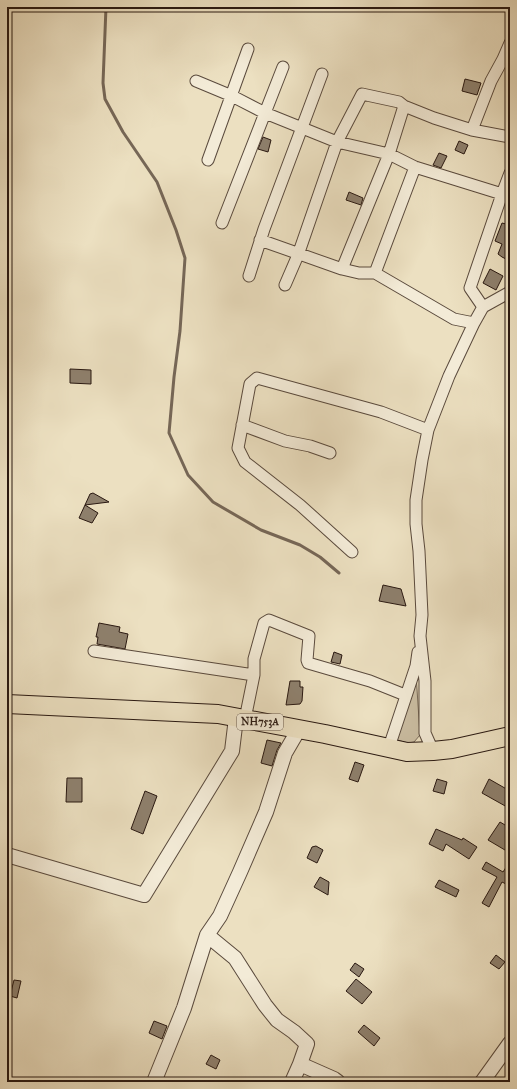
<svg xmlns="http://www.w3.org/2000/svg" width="517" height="1089" font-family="'IM FELL Great Primer',serif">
<rect width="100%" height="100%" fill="#ece0c1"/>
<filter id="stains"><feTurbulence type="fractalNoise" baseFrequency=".005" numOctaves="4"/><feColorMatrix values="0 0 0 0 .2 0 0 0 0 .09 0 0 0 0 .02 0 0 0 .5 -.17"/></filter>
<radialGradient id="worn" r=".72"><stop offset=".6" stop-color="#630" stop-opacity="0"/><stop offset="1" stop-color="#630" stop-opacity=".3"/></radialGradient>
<path fill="#cbbea3" stroke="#7a6b5a" d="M416,674L420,735L414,742L408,743L397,740Z"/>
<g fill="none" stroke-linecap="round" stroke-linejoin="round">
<path stroke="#766757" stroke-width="3" d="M106,7L103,83L105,99L123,132L157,182L176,230L185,258L180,331L174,377L169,433L188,475L213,502L261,530L300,545L320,557L339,573"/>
</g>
<path fill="#8e806d" stroke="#291811" d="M465,79L481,83L477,95L462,91Z
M263,137L271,140L268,152L258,149Z
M459,141L468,145L464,154L455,150Z
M439,153L447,156L441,168L433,165Z
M349,192L363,198L361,205L346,200Z
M502,223L510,225V261L502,257L498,254L502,244L495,241Z
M490,269L503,276L496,290L483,283Z
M70,369L91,370V384L70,383Z
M93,493L109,502L85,505L90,494Z
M85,505L98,513L92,523L79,518Z
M383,585L401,589L406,606L379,601Z
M99,623L120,627L119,632L128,634L125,649L97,644L98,637H96Z
M334,652L342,655L340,664L331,662Z
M290,681H300V687H303L302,701L300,704L286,705Z
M267,740L281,743L277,750L272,766L261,763Z
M355,762L364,765L358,782L349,779Z
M67,778H82V802H66Z
M437,779L447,782L444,794L433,791Z
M489,779L510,791V801L507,807L482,793Z
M145,791L157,796L143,834L131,829Z
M500,822L510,828V853L488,840Z
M436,829L462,840L463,838L477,847L469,859L446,844L443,851L429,844Z
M316,846L323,850L317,863L307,858L312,847Z
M510,861V886L502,882L489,907L482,903L497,877L482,869L486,862L503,872Z
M320,877L329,882L328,895L314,887Z
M439,880L459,890L456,897L435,887Z
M496,955L505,962L499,969L490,963Z
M355,963L364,969L359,977L350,970Z
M356,979L372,992L362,1004L346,991Z
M14,980L21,981L17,998L10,996Z
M154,1021L167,1026L162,1039L149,1033Z
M364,1025L380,1038L374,1046L358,1032Z
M211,1055L220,1060L216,1069L206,1064Z"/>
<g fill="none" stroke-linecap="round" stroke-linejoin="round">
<defs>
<path id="minor" d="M510,43L503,59L510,61
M196,81L232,96L265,113L337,142L389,154L415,167L502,194
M472,130L491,81L503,59
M208,160L248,49
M415,167L375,273L454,319L474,323
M222,223L283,67
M260,240L342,269L359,273H375
M342,269L389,154L404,106
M249,276L264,229L322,74
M285,285L298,255L337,142L362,94L399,102L404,106L434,118L472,130L510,137
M483,307L470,288L502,194L510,173
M242,425L285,441L310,446L330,453
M352,552L300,505L245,462L238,448L250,384L257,378L381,412L428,430
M94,651L254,675
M245,719L254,675V659L264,623L269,620L309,636L307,660L308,663L370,681L405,695
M389,747L416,666L418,652
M433,751L425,733V681L420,636L422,615L419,551L416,524V500L422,460L428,430L449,376L474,323L483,307L510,292"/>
<path id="tertiary" d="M7,855L144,895L232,751L236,718
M207,935L220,916L240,872L266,812L285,753L299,729
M154,1082L184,1008L207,935L235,958L265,1005L277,1020L294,1032L307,1044L300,1064
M292,1082L300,1064L334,1079L338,1082
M482,1082L510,1043"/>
<path id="trunk" d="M7,704L218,714L325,734L407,752L433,751L452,749L510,736"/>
</defs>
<use href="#minor" stroke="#5a4a3d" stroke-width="13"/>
<use href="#tertiary" stroke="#5a4a3d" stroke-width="16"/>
<use href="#trunk" stroke="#291811" stroke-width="20"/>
<use href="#minor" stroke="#f3ebd7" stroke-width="11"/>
<use href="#tertiary" stroke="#f3ebd7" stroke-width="14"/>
<use href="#trunk" stroke="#ece0c1" stroke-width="18"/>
</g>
<g text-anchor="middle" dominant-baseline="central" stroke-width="3" stroke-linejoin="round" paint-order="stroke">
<rect fill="#f3ebd7" stroke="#66574c" stroke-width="1" x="237" y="714" width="46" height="16" rx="3"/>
<g font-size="10" font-weight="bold" fill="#291811">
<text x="260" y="722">NH753A</text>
</g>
</g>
<rect width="517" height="1089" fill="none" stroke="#ece0c1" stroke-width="24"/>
<rect x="8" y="8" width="501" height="1073" fill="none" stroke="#291811" stroke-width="2"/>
<rect x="12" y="12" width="493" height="1065" fill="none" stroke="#291811"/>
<rect width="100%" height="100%" filter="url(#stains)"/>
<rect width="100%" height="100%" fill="url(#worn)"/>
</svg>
